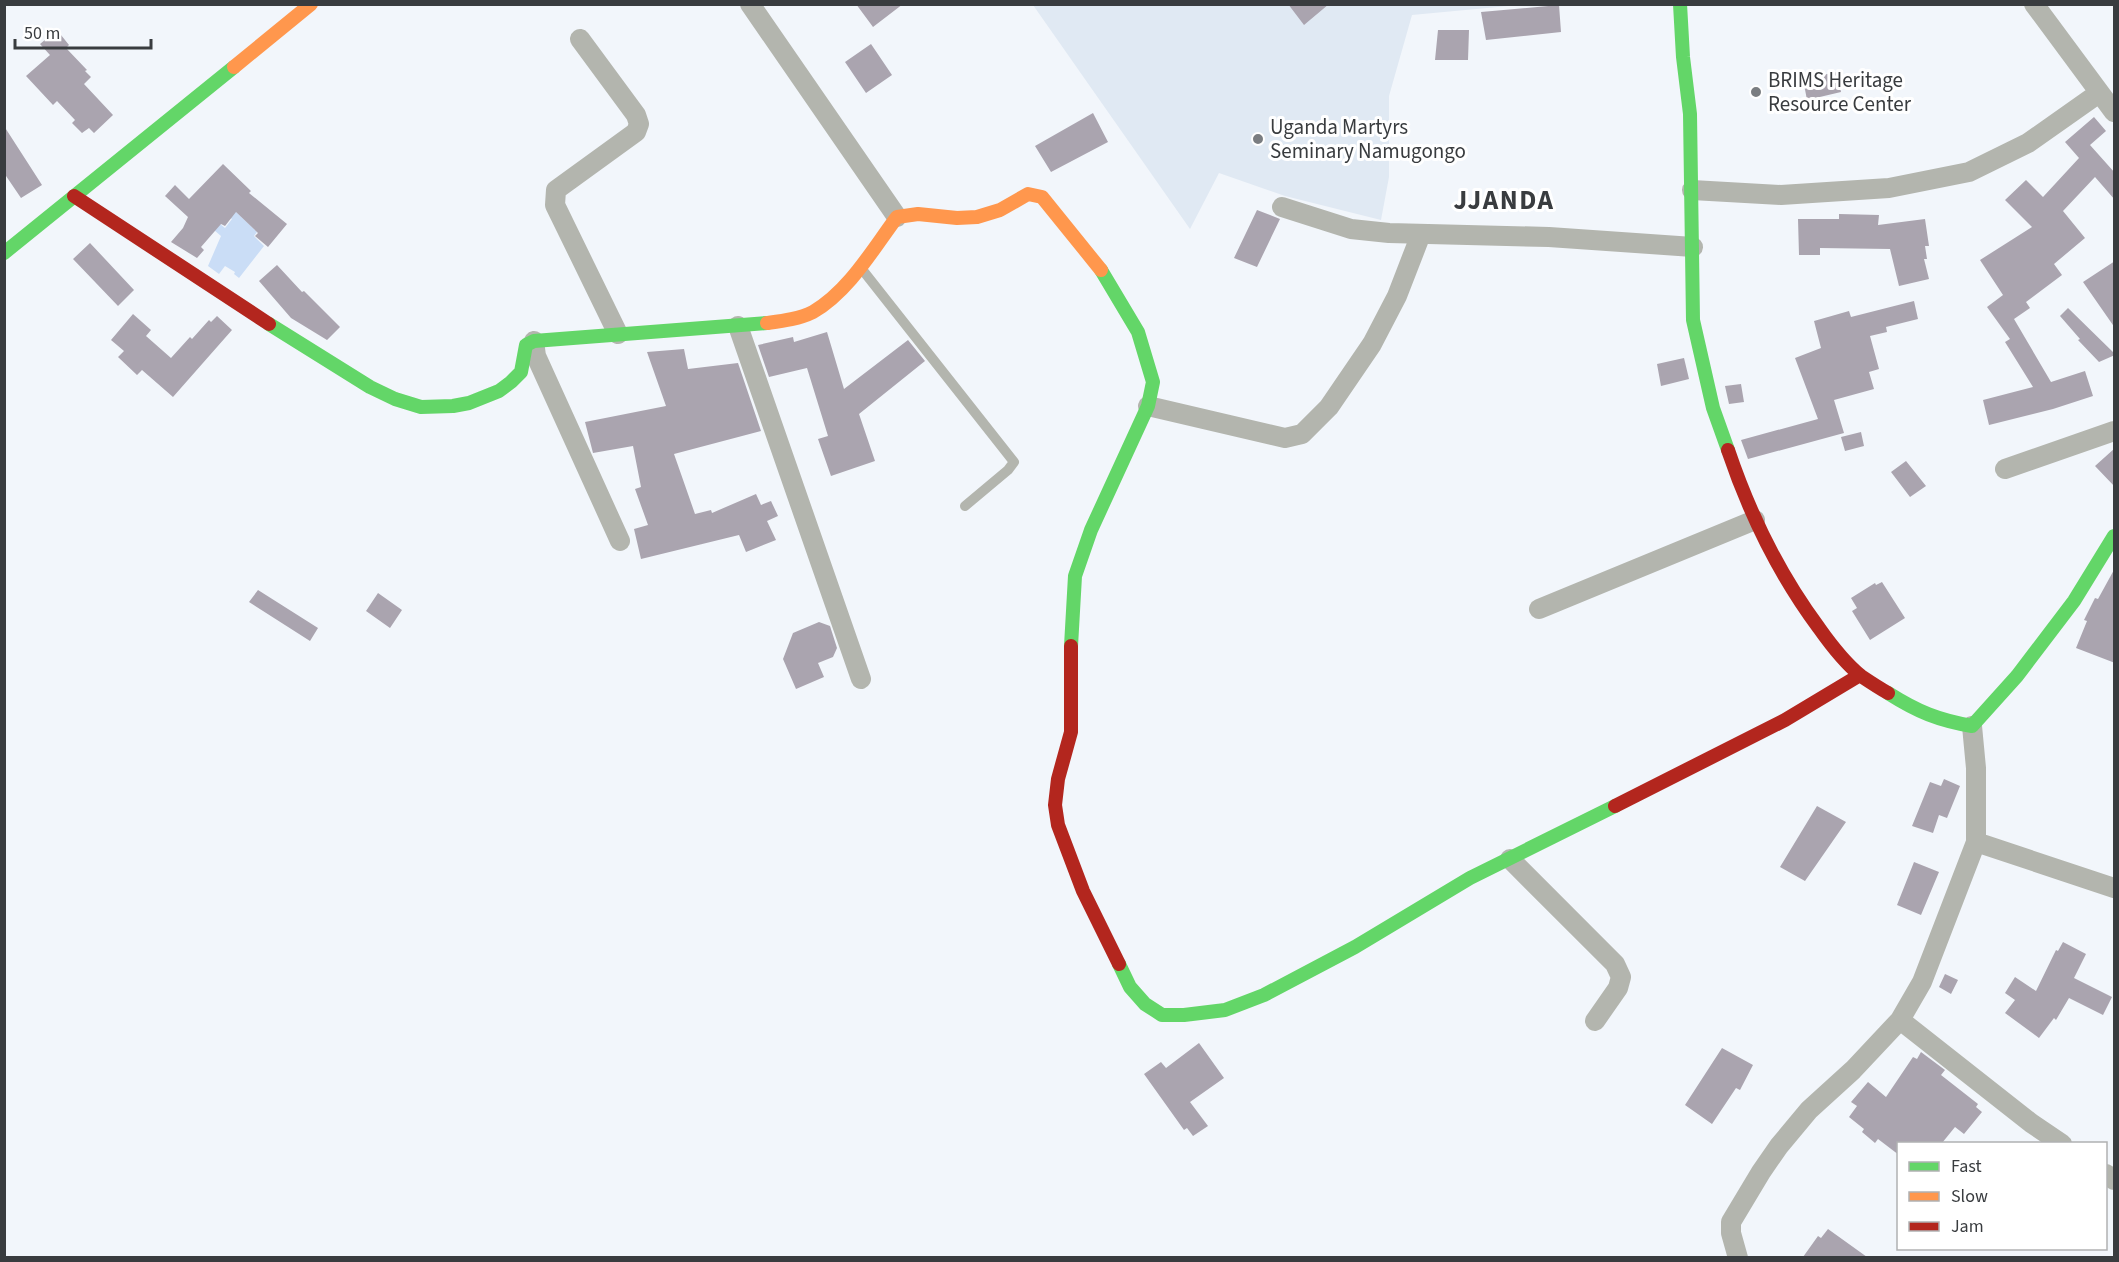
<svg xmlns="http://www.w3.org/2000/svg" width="2119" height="1262" font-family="'Source Sans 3',sans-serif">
<rect width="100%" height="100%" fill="#f2f6fb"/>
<path fill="#e0e9f3" d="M1033,5H1519L1412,15L1389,96V177L1381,220L1285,196L1219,173L1190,229Z"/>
<path fill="#caddf6" d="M233,209L257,232L254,236L264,246L239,278L234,274L235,272L225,266L219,274L208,266L221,236L214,230L220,224L225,228L232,219L226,215Z"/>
<path fill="#aaa4af" d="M856,4H903L873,27Z
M1288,4H1329L1304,25Z
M1559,5L1561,32L1486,40L1481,12Z
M57,30L69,45L66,48L87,70L85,71L91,77L84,84L113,115L94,133L89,128L82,133L72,123L75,120L57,101L53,105L26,76L50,55L40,44Z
M1438,30H1469L1468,60H1435Z
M871,44L892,75L866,93L845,62Z
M1837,72L1841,92L1807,100L1803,79Z
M1093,113L1108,142L1051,172L1035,146Z
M2094,117L2106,131L2090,145L2115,173V200L2095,177L2063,211L2085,238L2054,264L2062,275L2026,302L2030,308L2014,319L2051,382L2085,371L2093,396L2053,409L1989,425L1983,400L2033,387L2005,342L2010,339L1987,307L2003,295L1980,260L2032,227L2005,200L2026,180L2043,197L2079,158L2065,142Z
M4,126L42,185L21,198L4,173Z
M223,164L251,191L249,193L287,224L268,247L255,236L258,233L236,212L225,226L221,224L201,247L204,250L197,258L171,242L183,228L188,217L165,196L175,185L189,199Z
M1257,210L1280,219L1257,267L1234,258Z
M1839,214L1879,215L1878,225L1925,219L1929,246H1925L1927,259H1924L1929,279L1899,286L1890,249L1820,248V255H1799L1798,219H1839Z
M90,243L134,290L118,306L73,259Z
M2115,261V328L2083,282Z
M277,265L302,292L304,291L340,327L327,340L291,318L259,281Z
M1914,301L1918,319L1886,327L1887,332L1870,336L1879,369L1869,372L1874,389L1834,400L1844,433L1748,459L1741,440L1818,419L1795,358L1821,348L1814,321L1849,311L1851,317Z
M2068,308L2115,354V355L2099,362L2078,340L2080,339L2060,316Z
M133,314L151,330L146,336L171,358L190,337L192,339L209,320L211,322L217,316L232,330L173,397L142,370L137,375L118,357L124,351L111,340Z
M827,332L844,389L908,340L925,361L859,414L875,461L831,476L818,439L828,436L807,368L769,377L758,345L793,337L794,342Z
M684,349L688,369L738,363L761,431L674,454L695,514L711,510L712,513L756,494L761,505L771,501L778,516L767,521L776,540L746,552L739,535L641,559L634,529L648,525L635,489L641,487L633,446L593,453L585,422L666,406L647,352Z
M1684,358L1689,379L1661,386L1657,364Z
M1741,384L1744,402L1729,404L1725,386Z
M1861,432L1864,446L1845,451L1841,437Z
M2115,448V487L2095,466Z
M1906,461L1926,486L1910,497L1891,472Z
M2115,568V663L2076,648L2087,621L2084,620L2095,598L2098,599Z
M1882,582L1905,618L1870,640L1852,611L1857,608L1851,598L1875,583L1876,585Z
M258,590L318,628L310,641L249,602Z
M378,593L402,610L390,628L366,611Z
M819,622L830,626L837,648L833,657L818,663L824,677L796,689L783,659L793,633Z
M1944,779L1960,786L1947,818L1939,815L1933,833L1912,826L1930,782L1941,786Z
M1817,806L1846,822L1805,881L1780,867Z
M1914,862L1939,872L1921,915L1897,905Z
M2063,942L2086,954L2074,978L2112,997L2103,1015L2069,998L2056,1020L2054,1018L2039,1038L2005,1013L2015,1000L2005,993L2015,977L2036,991L2056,950L2058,951Z
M1945,974L1958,980L1951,994L1939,987Z
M1199,1043L1224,1078L1190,1102L1208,1126L1193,1136L1187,1128L1184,1130L1144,1074L1161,1062L1166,1068Z
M1722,1048L1753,1065L1740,1090L1736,1088L1712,1124L1685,1105Z
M1921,1052L1945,1070L1941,1075L1978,1104L1976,1107L1982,1112L1964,1134L1955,1127L1942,1143H1899V1155L1878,1139L1875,1143L1862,1132L1864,1129L1849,1117L1857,1106L1851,1102L1868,1082L1886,1097L1913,1057L1917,1059Z
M1828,1229L1867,1257H1803L1818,1236L1821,1238Z"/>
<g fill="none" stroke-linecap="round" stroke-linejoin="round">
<path stroke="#b3b5ae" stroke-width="10" d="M861,268L1014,462L1008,470L965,506"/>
<path stroke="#b3b5ae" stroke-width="20" d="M750,4L897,217
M2034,4L2114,112
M580,39L636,115L639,124L636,132L556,190L555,205L618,334
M1692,190L1781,195L1889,188L1969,172L2028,143L2099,93
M1282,207L1351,229L1389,233L1549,237L1693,247
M738,326L861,679
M534,341L536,356L620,541
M1148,406L1285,438L1302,434L1329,407L1372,344L1397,296L1421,234
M2005,469L2114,431
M1539,609L1755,520
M1976,842L2114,888
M1510,859L1615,964L1621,977L1618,988L1595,1021
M1900,1020L2031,1123L2062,1144
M2106,1174L2114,1180
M1738,1258L1731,1233V1222L1761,1172L1779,1146L1809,1110L1853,1070L1900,1020L1922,982L1976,842V768L1972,726"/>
<path stroke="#63d668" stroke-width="14" d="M1680,4L1683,57L1690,114L1693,320L1713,408L1728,450
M4,253L234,67
M269,324L370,387L395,399L421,407L453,406L469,403L499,391L511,382L521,372L526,345L534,341L767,323
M1071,646L1075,576L1091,530L1148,406L1153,382L1138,332L1101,270
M1888,693C1918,712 1938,720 1972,726L2017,676L2074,601L2114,536
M1119,964L1130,987L1145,1004L1162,1015H1184L1225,1010L1264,995L1355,947L1470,878L1615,806"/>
<path stroke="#ff974d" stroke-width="14" d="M234,67L311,4
M767,323C782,321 799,319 813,312C849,291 873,249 897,217L918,214L957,218L977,217L1000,210L1028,194L1042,197L1101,270"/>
<path stroke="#b3261e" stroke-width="14" d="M74,196L269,324
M1728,450C1750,515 1778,573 1819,628C1831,645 1845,663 1861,676C1870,682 1879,688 1888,693
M1071,646V732L1058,779L1055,805L1058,825L1083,891L1119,964
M1615,806L1785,720L1860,675"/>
</g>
<g fill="#7a7d81" stroke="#fff" stroke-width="2">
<circle cx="1756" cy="92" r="6"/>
<circle cx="1258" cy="139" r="6"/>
</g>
<g text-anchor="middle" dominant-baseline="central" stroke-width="6" stroke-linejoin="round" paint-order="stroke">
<g font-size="21" fill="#393c3f" stroke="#fff" text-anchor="start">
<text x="1768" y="80">BRIMS Heritage<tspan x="1768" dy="24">Resource Center</tspan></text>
<text x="1270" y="127">Uganda Martyrs<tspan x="1270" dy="24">Seminary Namugongo</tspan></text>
</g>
<g font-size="27" font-weight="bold" letter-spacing="1.5" fill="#393c3f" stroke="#fff">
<text x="1504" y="200">JJANDA</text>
</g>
</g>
<rect width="2119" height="1262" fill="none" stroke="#393c3f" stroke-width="12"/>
<rect x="1897" y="1142" width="210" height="108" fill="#ffffff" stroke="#b0b1b2" stroke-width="1.5"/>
<rect x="1909" y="1162" width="30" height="9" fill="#63d668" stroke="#b0b1b2" stroke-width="1.5"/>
<text x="1951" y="1172" font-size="18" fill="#393c3f">Fast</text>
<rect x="1909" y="1192" width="30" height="9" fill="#ff974d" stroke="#b0b1b2" stroke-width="1.5"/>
<text x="1951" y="1202" font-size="18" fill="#393c3f">Slow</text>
<rect x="1909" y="1222" width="30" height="9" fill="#b3261e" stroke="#b0b1b2" stroke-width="1.5"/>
<text x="1951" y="1232" font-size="18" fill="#393c3f">Jam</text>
<path d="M15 39v9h136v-9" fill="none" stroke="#393c3f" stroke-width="3"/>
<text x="24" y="39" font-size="18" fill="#393c3f" stroke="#ffffff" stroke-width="4.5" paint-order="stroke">50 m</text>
</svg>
